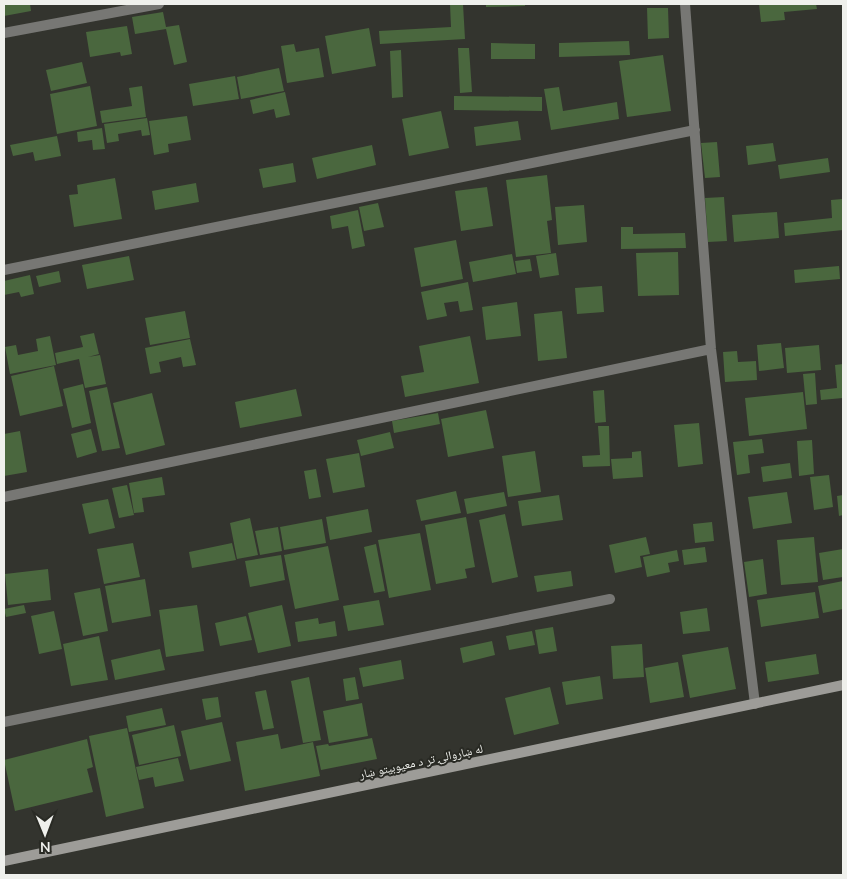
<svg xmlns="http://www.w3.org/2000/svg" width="847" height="879" font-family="Mulish,'Noto Naskh Arabic',sans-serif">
<rect width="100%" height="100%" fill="#33342e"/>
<path fill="#4a673e" d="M4,4H30L31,11L4,16Z
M450,4H463L465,39L380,44L379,31L451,27Z
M486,4H525V6L486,7Z
M759,4H816L817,9L784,12L785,20L761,22Z
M647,8H668L669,38L648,39Z
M163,12L166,27L179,25L187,62L174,65L166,29L135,34L132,17Z
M127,26L132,54L121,56L120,52L90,57L86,32Z
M369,28L376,66L332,74L325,36Z
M629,41L630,55L559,57V43Z
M491,43L535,44V59H491Z
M294,44L296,52L319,48L324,77L287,83L281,46Z
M458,48H469L472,92L460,93Z
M401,50L403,97L392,98L390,51Z
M663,55L671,111L627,117L619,61Z
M82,62L87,83L51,91L46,70Z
M279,68L284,91L241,99L237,77Z
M235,76L239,99L193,106L189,84Z
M90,86L97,126L57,134L50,94Z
M142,86L146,117L102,123L100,111L132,106L129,88Z
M559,87L563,111L617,102L619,119L551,130L544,89Z
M285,92L290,115L276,118L274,109L253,114L250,100Z
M454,96L542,97V111L454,110Z
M441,111L449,148L409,156L402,119Z
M187,116L191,140L168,144L169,152L154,155L149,121Z
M147,118L150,135L142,136L141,130L118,134L119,141L107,143L104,124Z
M518,121L521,140L476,146L474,127Z
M102,128L105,149L93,150L92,140L78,142L77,132Z
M57,136L61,156L35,161L33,152L13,156L10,145Z
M717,142L720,177L705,178L701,143Z
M773,143L776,161L748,165L746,146Z
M372,145L376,165L317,179L312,158Z
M828,158L830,172L780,179L778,165Z
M293,163L296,182L263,188L259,169Z
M547,175L552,220L547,221L551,253L516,257L506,180Z
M115,178L122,219L74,227L69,195L78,194L77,185Z
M196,183L199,202L155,210L152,191Z
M487,187L493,226L461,231L455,191Z
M724,197L727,241L708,242L705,198Z
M842,199L843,230L785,236L784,223L832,218L831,200Z
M378,203L384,227L364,231L359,207Z
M584,205L587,242L558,245L555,207Z
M358,210L365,246L352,249L348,226L332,229L330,216Z
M777,212L779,238L734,242L732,215Z
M621,227H633V234L685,233L686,248L621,249Z
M456,240L463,279L421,287L414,248Z
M678,252L679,295L638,296L636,253Z
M556,253L559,275L540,278L536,256Z
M512,254L516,274L473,282L469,262Z
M129,256L134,280L87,289L82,265Z
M530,259L532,271L517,273L515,261Z
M839,266L840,279L795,283L794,270Z
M59,271L61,282L39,287L36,276Z
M30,275L34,294L21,297L19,292L4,295V281Z
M468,282L473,310L460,312L458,301L444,303L447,316L427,320L421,292Z
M602,286L604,312L577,314L575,288Z
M517,302L521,336L486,340L482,307Z
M185,311L190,338L150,345L145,318Z
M562,311L567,358L538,361L534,314Z
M94,333L99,354L88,357L100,355L106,384L85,388L79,359L57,364L55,353L83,347L80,336Z
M50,336L56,365L10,374L5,347L16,345L18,355L38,351L36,339Z
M470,336L479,383L405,397L401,376L424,372L419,346Z
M190,339L196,365L183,367L181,357L159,362L161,372L150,374L145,348Z
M781,343L784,368L759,371L757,345Z
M819,345L821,370L787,373L785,348Z
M737,351L738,362L756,361L757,380L725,382L723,352Z
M843,364V398L821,400L820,390L837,388L835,365Z
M54,366L63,406L20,416L11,376Z
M815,373L817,404L806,405L803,374Z
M83,384L91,423L72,428L63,389Z
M107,387L120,448L102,451L89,391Z
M296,389L302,416L240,428L235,402Z
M604,390L606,422L595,423L593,391Z
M803,392L807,429L749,436L745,398Z
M152,393L165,445L126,455L113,403Z
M486,410L494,448L448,457L441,419Z
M438,413L440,424L394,433L392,421Z
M699,423L703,464L678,467L674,425Z
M598,426H609L610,466L583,467L582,456L600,455Z
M91,429L97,452L77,458L71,434Z
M20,431L27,472L4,476V434Z
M390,432L394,448L361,456L357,440Z
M762,439L764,453L748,455L750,473L737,475L733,442Z
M812,440L814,474L799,476L797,441Z
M535,451L541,492L508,497L502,456Z
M641,451L643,477L613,479L611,459L632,458V452Z
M359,453L365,487L333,493L326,459Z
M790,463L792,478L763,482L761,467Z
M316,469L321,497L309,499L304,471Z
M829,475L833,507L814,510L810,477Z
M162,477L165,495L142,498L144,512L134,513L129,483Z
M127,485L134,515L119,518L112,488Z
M456,491L461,513L421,521L416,500Z
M504,492L507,506L467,514L464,499Z
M787,492L792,523L753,529L748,497Z
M559,495L563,520L522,526L518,501Z
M843,495V515L839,516L837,496Z
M108,499L115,528L89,534L82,504Z
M368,509L372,532L330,540L326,517Z
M505,514L518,577L492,583L479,520Z
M466,517L475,567L465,569L467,578L436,584L425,525Z
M250,518L258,555L237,559L230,523Z
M322,519L326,543L284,550L280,527Z
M712,522L714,541L695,543L693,524Z
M278,527L282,551L260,555L255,531Z
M420,533L431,590L389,598L378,540Z
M646,537L650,554L640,556L642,567L615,573L609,545Z
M814,537L818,582L781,585L777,540Z
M133,543L140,577L104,584L97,549Z
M232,543L236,560L192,568L189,552Z
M376,544L385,591L374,593L364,547Z
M328,546L339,600L295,609L284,555Z
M705,547L707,562L684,565L682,550Z
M843,549V577L823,580L819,553Z
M677,550L679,561L668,563L670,572L647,577L643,557Z
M281,555L285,580L250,587L245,561Z
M763,559L767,594L749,597L744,562Z
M48,569L51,600L8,605L5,574Z
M571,571L573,586L537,592L534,576Z
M145,579L151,616L112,623L105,586Z
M843,581V609L823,613L818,586Z
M100,588L108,631L83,636L74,593Z
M815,592L819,618L761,627L757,600Z
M379,600L384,625L348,631L343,606Z
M24,605L26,613L6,617L4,609Z
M197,605L204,651L166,657L159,610Z
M282,605L291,646L258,653L248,613Z
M707,608L710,631L683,634L680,612Z
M54,611L62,649L39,654L31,616Z
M246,616L252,640L220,646L215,623Z
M318,618L319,624L335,621L337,636L298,642L295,622Z
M553,627L557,651L539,654L535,630Z
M532,631L535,645L509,650L506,636Z
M99,636L108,680L71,686L63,644Z
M492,641L495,655L463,663L460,648Z
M642,644L644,677L613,679L611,646Z
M728,647L736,689L690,698L682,655Z
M160,649L165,670L115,680L111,660Z
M816,654L819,674L768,682L765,662Z
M401,660L404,679L363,687L359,668Z
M678,662L684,697L650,703L645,668Z
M600,676L603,699L566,705L562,682Z
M309,677L321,740L303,743L291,681Z
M355,677L359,699L346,701L343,679Z
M550,687L559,724L514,735L505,698Z
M266,690L274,728L263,730L255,692Z
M218,697L221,717L206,720L202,699Z
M362,703L368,736L329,743L323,711Z
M162,708L166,725L129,732L126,716Z
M222,722L231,761L190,770L181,731Z
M174,725L181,756L139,765L132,735Z
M127,728L144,808L106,817L89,736Z
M278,734L281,749L313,742L320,776L245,791L236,742Z
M372,738L377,759L321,770L316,746L328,744L329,746Z
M87,739L93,767L87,769L93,792L15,811L4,760Z
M178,758L184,781L155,787L153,777L139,780L136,767Z"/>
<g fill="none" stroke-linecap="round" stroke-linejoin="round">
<path stroke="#777774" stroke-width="10" d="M685,4L711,349L755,704
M4,33L159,4
M4,270L695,130
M4,497L711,349
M4,722L610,599"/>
<path stroke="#9d9c98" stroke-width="10" d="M4,861L843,685"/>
</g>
<g text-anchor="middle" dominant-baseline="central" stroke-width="4" stroke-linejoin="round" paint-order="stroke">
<g font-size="12" fill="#eff0ec" stroke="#292a24">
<text transform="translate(421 761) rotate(-12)">له ښاروالۍ تر د معیوبیتو ښار</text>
</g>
</g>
<rect width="847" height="879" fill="none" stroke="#eff0ec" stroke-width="10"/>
<g transform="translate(45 834) rotate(179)" stroke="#292a24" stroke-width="4" paint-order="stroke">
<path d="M0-4L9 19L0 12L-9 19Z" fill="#eff0ec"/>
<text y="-8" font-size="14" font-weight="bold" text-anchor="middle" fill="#eff0ec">N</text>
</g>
</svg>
